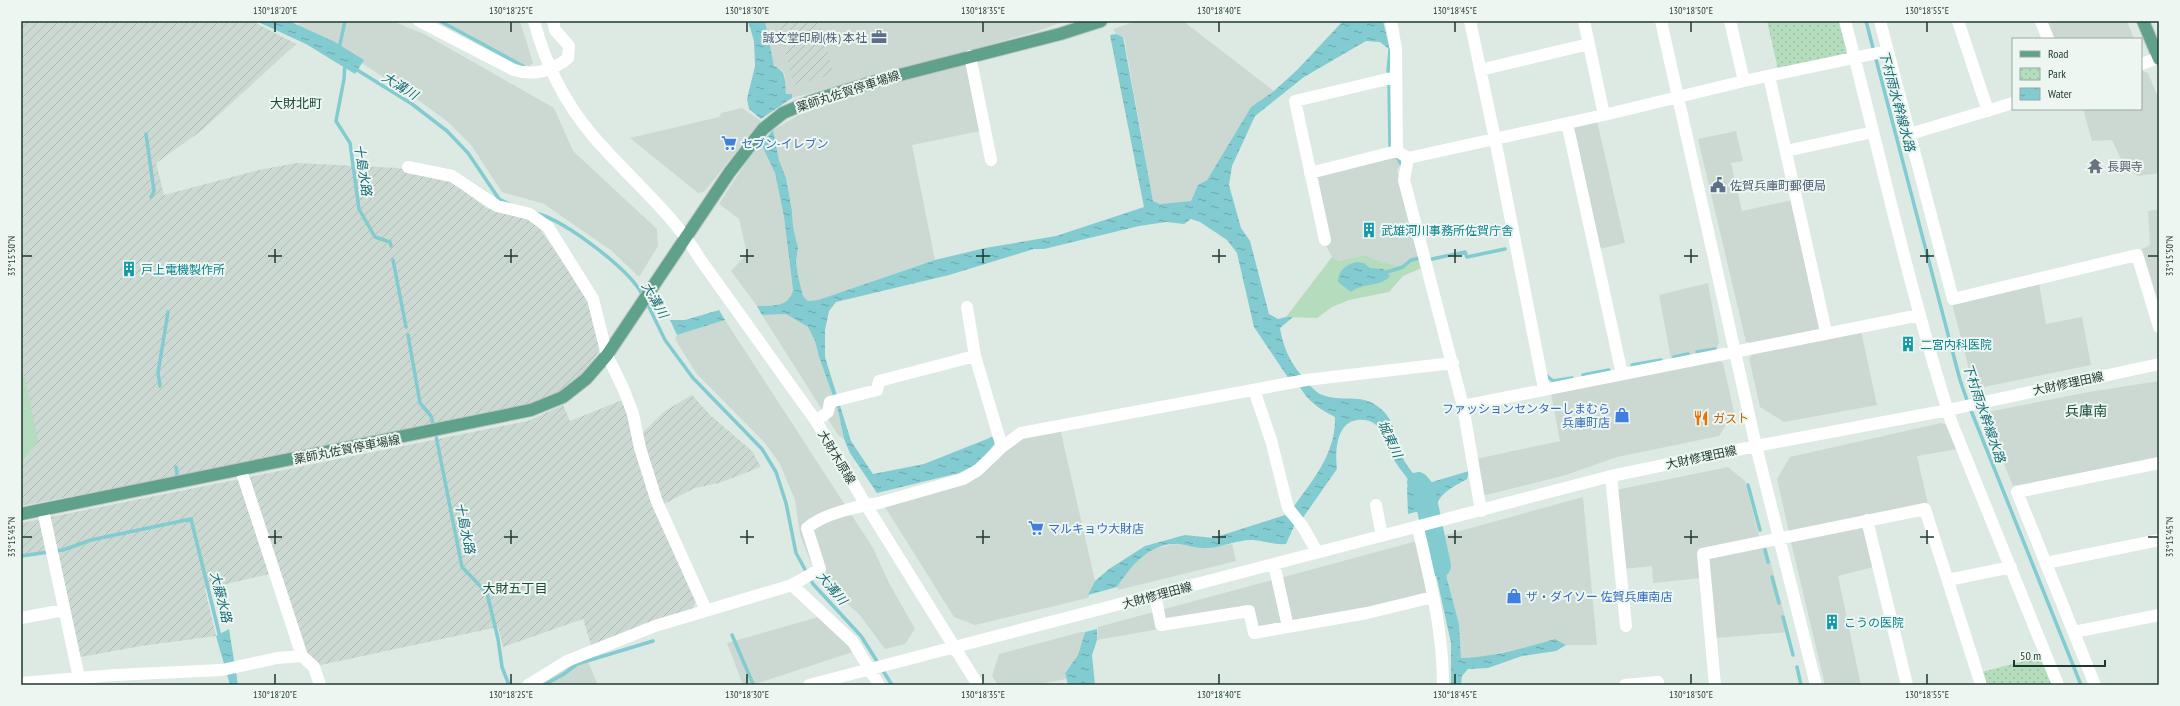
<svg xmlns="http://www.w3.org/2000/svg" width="2180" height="706" font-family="'PT Sans Narrow','Noto Sans JP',sans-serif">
<defs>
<pattern id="industrial-furrows" width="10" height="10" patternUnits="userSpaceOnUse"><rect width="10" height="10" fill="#cbd9d2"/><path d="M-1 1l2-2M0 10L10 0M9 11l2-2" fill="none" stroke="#aebbb5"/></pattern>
<pattern id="park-dots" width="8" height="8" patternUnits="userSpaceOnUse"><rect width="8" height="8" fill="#b5dcbc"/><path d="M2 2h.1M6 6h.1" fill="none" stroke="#9bbea2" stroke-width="1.8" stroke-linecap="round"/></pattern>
<pattern id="water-ripples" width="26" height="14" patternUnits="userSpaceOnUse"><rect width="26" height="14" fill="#82cbd1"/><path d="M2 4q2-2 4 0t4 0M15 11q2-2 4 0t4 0" fill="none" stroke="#6aa6aa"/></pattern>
</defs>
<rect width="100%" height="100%" fill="#ddeae3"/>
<path fill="#cbd9d2" d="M302,21H392L424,34L554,108L573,151L657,229L658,246L639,277L612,251L544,204L502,192L471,145L448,122L421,102L339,48L295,28Z
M440,21H520L533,63L528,67L523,66Z
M765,21H1065L1041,30L978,48L792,98V94L786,95L785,76L781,69L774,66Z
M1137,21H1183L1274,91L1251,107L1207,180L1198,185L1191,201L1160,204L1153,201L1124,37L1116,34L1113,29Z
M2047,21H2127L2134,39H2055Z
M966,63L980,131L912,145L935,260L818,300L808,301L803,296L798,276L796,262L798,248L793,227L792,211L786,178L779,160L773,130L799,115L864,91Z
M2141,70L2148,73L2159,100V173L2138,176L2125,168L2112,140L2092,141L2083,109H2141Z
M742,108L761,121L704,192L698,193L630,138L719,117L721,113Z
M1597,121L1625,243L1599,249L1571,127Z
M1736,131L1743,161L1731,163L1742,211L1793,200L1820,330L1754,343L1746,342L1698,139Z
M761,144L775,173L784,217L793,290L791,298L785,304L757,306L731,271L747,254L739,219L719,204L750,156Z
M1397,157L1401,164L1397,170L1420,258L1397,266L1373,259L1365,255L1337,261L1332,257L1325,244L1317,175Z
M2159,209V305L2142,249L2150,245L2148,211Z
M1708,283L1719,343L1716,350L1671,359L1659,295Z
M2039,283L2046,324L2082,317L2091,365L1974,389L1952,303Z
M786,314L808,327L815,341L819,357L838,410L844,439L838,435L762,315Z
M725,320L873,548L889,583L915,629L905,644L885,649L859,614L822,582L809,558L800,534L795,500L780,464L764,442L696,373L675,339L677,335Z
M1861,331L1877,405L1784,422L1760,407L1749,358L1755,352Z
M1718,360L1723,363L1734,412L1719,436L1617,457L1566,475L1482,496L1476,459L1560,441L1551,393Z
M2159,381V458L2013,486L1983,413L2089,392Z
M1941,423L1948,425L1958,449L1917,456L1928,504L1789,532L1777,479L1790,457Z
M1060,428L1095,581L1088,598L975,625L954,617L885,507L968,482L1024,435Z
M1728,467L1745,481L1759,536L1698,549L1701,578L1653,583L1652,566L1623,569L1616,490Z
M1583,497L1597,645H1566L1555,639L1523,649L1502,652L1485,657L1461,659L1459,624L1447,579L1442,536Z
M1864,526L1874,567L1838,576L1861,685H1825L1791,542Z
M1417,541L1428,595L1258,629L1253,609L1159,629L1097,640L1098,627Z
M1176,544L1207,548L1232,544L1236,561L1118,590L1117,587L1128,571L1143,556L1156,548Z
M1766,545L1789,632L1714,638L1706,556Z
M829,614L862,649L752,685H743L727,643Z
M1081,632H1085L1078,655L1068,668L1065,672L1066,679L1034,685H998L992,676L999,654Z
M587,659L598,685H540L569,666Z"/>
<path fill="url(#industrial-furrows)" d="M21,21H252L296,44L201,131L156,163L164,195L259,170L296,163L398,168L450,180L486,208L533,219L588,299L601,347L591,364L577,380L556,394L527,405L174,477L21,506Z
M777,21H819L834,74L794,85Z
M692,395L710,415L752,451L761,467L719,483L695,488L656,508L696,602L691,610L592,648L583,619L503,647L498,627L316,666L302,648L277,572L205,589L216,636L141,646L75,658L55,550L21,556V523L528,421L563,405L570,421L625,399L634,441L665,411Z"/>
<path fill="#b5dcbc" d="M1365,255L1373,259L1397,266L1420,258L1426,266L1403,276L1389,292L1349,300L1332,307L1317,318L1286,317L1332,257L1338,261Z
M24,374L38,441L21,463V375Z"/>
<path fill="url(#park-dots)" d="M1767,21H1841L1848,48L1846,54L1778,69Z
M2043,656L2053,685H1986L1982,672Z"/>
<path fill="url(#water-ripples)" d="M256,21H289L333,41L364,60L355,74L306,44Z
M748,21H765L774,66C787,71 785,82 786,94H792V98L761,119L749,109L747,99L755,66L754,41Z
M1343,21H1383L1390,50L1380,42L1366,41L1304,77L1255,116L1232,166L1229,185L1241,228L1250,241L1269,314L1278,319L1286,317H1293L1280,328C1283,347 1290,362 1302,376L1289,379L1254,327L1237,253L1227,240L1200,222L1191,219L1184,224L1166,222L1139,226L1044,249H1034L949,275L836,302L829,311L825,330V357L851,441L873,474L924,464L992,437L996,442L979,463L959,473L877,493L850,453L844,439L838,410L819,357L815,341L808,327L786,314L762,315L757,306C772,305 789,308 793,290L784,217L775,173L761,144L773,130L779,160L786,178L792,211L793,227L798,248L796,262L798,276L803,296L808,301L818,300L935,260L985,248L1056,236L1144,207L1110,35L1116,34L1123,37L1153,201L1160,204L1191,201L1198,185L1207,180L1251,107L1274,91L1297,70Z
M1357,262L1364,263L1370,268L1383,269L1390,276C1380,288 1363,282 1351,292L1338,282C1338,271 1346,264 1357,262Z
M719,310L725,320L677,335L670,320H685Z
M1308,384C1312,387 1316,392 1320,394C1342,404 1361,391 1381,409C1396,421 1397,446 1405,462C1409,469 1415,476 1421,481L1432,482L1469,471L1467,479C1455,486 1440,492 1436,507L1408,514L1407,488L1410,482C1403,472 1394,462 1389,451C1384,443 1382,430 1375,424C1370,420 1363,419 1357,420C1336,423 1335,452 1337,469L1302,519L1292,509C1312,481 1336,454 1335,417C1319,409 1309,402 1299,386Z
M1285,515L1295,524L1286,544C1274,545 1265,541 1253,540C1239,539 1223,547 1208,548C1199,549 1188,545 1178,544C1150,542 1131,566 1117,587L1088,595L1095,581L1109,569L1145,546L1185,535L1213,538Z
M1442,536L1447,579L1459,624L1461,658C1493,657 1524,648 1555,639L1566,645L1556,651L1522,656L1488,668L1468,669L1462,676L1461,685H1451V643L1430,547V538Z
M229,629L238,685H230L216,636Z
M1097,629V640L1092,655L1095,685H1068L1065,673L1078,655L1085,632Z"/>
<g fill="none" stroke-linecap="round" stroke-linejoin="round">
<path stroke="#82cbd1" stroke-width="3.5" d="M440,21L523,66
M1866,21L1960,380L1968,403
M339,49L345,21
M345,63L344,79L336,121L350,143L359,209L375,237L390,242L391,246
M354,68L412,104L447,131L468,153L499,199L509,204
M1388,71L1390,50
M1389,83L1390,146
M146,134L154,191L151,197
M1397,157L1401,164
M536,213C565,221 630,269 643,296
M1432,259L1465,252L1467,257L1505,249
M393,260L406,327
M1387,272L1403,267L1411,260L1420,258
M646,301L665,340L693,378L762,449L776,472L786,503L796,553L813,584L861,636L892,685
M408,335L420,403L431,416L433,424
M1697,352L1715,349
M1674,357L1688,354
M1632,365L1661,360
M1583,375L1609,370
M1547,376L1553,381L1572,378
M160,386L158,373L168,312
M1970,408L2081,685
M436,436L462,567L487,593L498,639L502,667L509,685
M176,467L177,474
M1748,485L1760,530
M1765,550L1768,562
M21,556L63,550L91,540L191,519L220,637
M1772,577L1779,603
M1783,617L1793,655
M732,635L753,684
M1797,667L1801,685
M544,685L564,674L577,664L653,641"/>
<path stroke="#82cbd1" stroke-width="22" d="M1418,483L1424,490L1440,566"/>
<defs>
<path id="major" d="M2143,21L2159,59
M21,514L531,410L563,397L586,379L607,355L729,173L763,129L783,113L811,101L876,81L1060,34L1101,21"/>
</defs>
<use href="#major" stroke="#bcc4c1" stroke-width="14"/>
<path stroke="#fff" stroke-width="12" d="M419,21L514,70C533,76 553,71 568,58L569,46L555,30L553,21
M534,21C545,63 565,103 593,136C628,177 672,212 700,259L816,421L866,505L978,685
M1391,21L1396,49L1397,151L1408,158L1604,115L1744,81L1887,51
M1470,21L1495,139L1544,389
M1584,21L1604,115
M1661,21L1756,446L1816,685
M1730,21L1744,81
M1845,21C1880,154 1909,289 1951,421L2058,685
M1880,21L1953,299L2137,255L2159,327
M1958,21L1988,111
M2041,21L2048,39
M970,56L991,160
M2141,64L2159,58
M1480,70L1589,44
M1769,76L1826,332
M1567,123L1622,374
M1910,134L2013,103
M1786,151L1873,132
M1408,158L1404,180L1463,406L1481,511
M408,167L452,176L497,206L530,214L548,227L593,299L607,355L624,390L633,414L640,448L657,502L706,610
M1310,173L1397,151
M1325,240L1295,101L1396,77
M967,307L975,356L1002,447
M1254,390L1271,440L1288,508L1303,527L1317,552
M1463,406L1920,315
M816,421L828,412L830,402L877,390L879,381L975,356
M241,470L302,656L314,667L320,685
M1611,476L1626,626
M1376,505L1382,536
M43,510L79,678
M1867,520L1907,685
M1418,528C1430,580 1443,630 1443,685
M2046,563L2159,540
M1274,564L1288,627
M1948,580L2011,567
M792,585L853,642L879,685
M1155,595L1161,625L1249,611L1254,633L1367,613L1433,597
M21,618L64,610
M2074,632L2159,615
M21,683L115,675L222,670L277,658L302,656
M528,685L567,661L655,626L792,585L820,569L807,528C823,514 858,506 879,503L963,479L978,470L1002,447L1021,433L1306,380L1453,363
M809,685L1611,476L1756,446L1948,410L2159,364
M1625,685L1658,682V685
M1715,685L1703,554L1925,509L1981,685
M2095,685L2017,492L2159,463"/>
<use href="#major" stroke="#60a18b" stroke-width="12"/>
</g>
<path fill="none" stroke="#1f3930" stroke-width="1.5" d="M275,22V32M511,22V32M747,22V32M983,22V32M1219,22V32M1455,22V32M1691,22V32M1927,22V32M275,249V263M511,249V263M747,249V263M983,249V263M1219,249V263M1455,249V263M1691,249V263M1927,249V263M22,256H32M268,256H282M504,256H518M740,256H754M976,256H990M1212,256H1226M1448,256H1462M1684,256H1698M1920,256H1934M2148,256H2158M275,530V544M511,530V544M747,530V544M983,530V544M1219,530V544M1455,530V544M1691,530V544M1927,530V544M22,537H32M268,537H282M504,537H518M740,537H754M976,537H990M1212,537H1226M1448,537H1462M1684,537H1698M1920,537H1934M2148,537H2158M275,674V684M511,674V684M747,674V684M983,674V684M1219,674V684M1455,674V684M1691,674V684M1927,674V684"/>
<defs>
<symbol id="office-bare" viewBox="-9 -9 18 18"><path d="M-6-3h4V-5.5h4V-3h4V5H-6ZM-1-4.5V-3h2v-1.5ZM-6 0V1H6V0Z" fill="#5c6f8a" stroke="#edf6f1" stroke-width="2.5" paint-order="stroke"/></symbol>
<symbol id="supermarket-bare" viewBox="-9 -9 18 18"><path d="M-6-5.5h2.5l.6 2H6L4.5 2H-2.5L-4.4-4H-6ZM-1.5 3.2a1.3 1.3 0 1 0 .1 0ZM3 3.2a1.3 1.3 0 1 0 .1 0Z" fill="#3f7fe0" stroke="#edf6f1" stroke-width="2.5" paint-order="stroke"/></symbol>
<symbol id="temple-bare" viewBox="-9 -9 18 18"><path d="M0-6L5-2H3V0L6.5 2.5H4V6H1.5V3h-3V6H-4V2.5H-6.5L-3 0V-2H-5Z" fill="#6b7280" stroke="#edf6f1" stroke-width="2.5" paint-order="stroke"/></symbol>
<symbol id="civic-bare" viewBox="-9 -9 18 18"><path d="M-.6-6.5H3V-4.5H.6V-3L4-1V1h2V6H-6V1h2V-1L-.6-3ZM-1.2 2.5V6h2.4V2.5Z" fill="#5c6f8a" stroke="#edf6f1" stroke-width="2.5" paint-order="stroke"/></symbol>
<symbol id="building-bare" viewBox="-9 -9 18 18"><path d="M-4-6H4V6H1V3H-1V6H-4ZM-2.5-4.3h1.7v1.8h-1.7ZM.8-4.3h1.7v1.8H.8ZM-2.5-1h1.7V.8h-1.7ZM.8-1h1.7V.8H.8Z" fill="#0f9aa8" stroke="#edf6f1" stroke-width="2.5" paint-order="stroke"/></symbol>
<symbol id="shop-bare" viewBox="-9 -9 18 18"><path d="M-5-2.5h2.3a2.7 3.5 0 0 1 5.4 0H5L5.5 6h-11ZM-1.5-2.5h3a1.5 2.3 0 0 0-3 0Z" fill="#3f7fe0" stroke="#edf6f1" stroke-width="2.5" paint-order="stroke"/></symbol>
<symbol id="restaurant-bare" viewBox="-9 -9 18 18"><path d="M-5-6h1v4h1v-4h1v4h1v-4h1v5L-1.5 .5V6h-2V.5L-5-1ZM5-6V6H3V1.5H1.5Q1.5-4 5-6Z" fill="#e8710a" stroke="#edf6f1" stroke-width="2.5" paint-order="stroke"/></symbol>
</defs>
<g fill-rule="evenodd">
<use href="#office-bare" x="868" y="26" width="22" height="22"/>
<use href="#supermarket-bare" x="718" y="132" width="22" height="22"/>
<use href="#temple-bare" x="2084" y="155" width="22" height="22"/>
<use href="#civic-bare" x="1707" y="174" width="22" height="22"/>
<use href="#building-bare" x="1358" y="219" width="22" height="22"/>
<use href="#building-bare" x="118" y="258" width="22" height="22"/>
<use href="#building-bare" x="1897" y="333" width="22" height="22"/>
<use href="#shop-bare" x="1611" y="404" width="22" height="22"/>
<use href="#restaurant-bare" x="1690" y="407" width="22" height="22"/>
<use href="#supermarket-bare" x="1025" y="517" width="22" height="22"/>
<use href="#shop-bare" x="1503" y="585" width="22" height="22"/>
<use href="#building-bare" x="1821" y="611" width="22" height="22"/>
</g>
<g text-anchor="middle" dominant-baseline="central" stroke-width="4" stroke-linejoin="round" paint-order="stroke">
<g font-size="12" fill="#4e5e75" stroke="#edf6f1" text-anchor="end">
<text x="867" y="37">誠文堂印刷(株) 本社</text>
<text x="1730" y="185" text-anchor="start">佐賀兵庫町郵便局</text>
</g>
<g font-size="12" fill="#1f3930" stroke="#edf6f1">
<text transform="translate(848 91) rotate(-18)">薬師丸佐賀停車場線</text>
<text transform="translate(2068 383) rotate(-12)">大財修理田線</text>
<text transform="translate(347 449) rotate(-11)">薬師丸佐賀停車場線</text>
<text transform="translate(837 457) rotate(59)">大財木原線</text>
<text transform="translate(1701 457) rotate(-12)">大財修理田線</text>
<text transform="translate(1157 595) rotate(-15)">大財修理田線</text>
</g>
<g font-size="12" fill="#366cbe" stroke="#edf6f1" text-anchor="start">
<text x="741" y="143">セブン-イレブン</text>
<text x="1610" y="408" text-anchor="end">ファッションセンターしまむら<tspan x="1610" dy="14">兵庫町店</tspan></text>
<text x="1048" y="528">マルキョウ大財店</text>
<text x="1526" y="596">ザ・ダイソー 佐賀兵庫南店</text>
</g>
<g font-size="12" fill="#5b616d" stroke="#edf6f1" text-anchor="start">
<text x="2107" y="166">長興寺</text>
</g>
<g font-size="12" fill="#0d838f" stroke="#edf6f1" text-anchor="start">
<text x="1381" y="230">武雄河川事務所佐賀庁舎</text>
<text x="141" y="269">戸上電機製作所</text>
<text x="1920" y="344">二宮内科医院</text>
<text x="1844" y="622">こうの医院</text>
</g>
<g font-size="12" fill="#c56008" stroke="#edf6f1" text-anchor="start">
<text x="1713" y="418">ガスト</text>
</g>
<g font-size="13" font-style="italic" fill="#186d76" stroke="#edf6f1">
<text transform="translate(400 86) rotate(32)">大溝川</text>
<text transform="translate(1897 101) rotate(75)">下村雨水幹線水路</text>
<text transform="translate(363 170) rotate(81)">十島水路</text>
<text transform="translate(655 300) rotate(60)">大溝川</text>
<text transform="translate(1984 413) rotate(71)">下村雨水幹線水路</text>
<text transform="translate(1390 439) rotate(65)">城東川</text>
<text transform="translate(465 528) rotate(78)">十島水路</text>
<text transform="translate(832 588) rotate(50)">大溝川</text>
<text transform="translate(221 597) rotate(76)">大藤水路</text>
</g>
<g font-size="13" fill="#1a4b3c" stroke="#edf6f1">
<text x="296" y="103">大財北町</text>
<text x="515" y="588">大財五丁目</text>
</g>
<g font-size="14" fill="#1a4b3c" stroke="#edf6f1">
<text x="2086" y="411">兵庫南</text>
</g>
</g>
<rect width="2180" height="706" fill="none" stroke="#edf6f1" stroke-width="44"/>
<rect x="2012" y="38" width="130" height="72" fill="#edf6f1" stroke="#9baaa4"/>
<rect x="2020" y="51" width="20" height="6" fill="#60a18b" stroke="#9baaa4"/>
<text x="2048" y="58" font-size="12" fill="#1f3930">Road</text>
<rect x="2020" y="68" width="20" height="12" fill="url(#park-dots)" stroke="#9baaa4"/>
<text x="2048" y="78" font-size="12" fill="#1f3930">Park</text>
<rect x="2020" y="88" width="20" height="12" fill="url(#water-ripples)" stroke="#9baaa4"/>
<text x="2048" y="98" font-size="12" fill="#1f3930">Water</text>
<path d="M2014 660v6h91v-6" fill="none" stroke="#1f3930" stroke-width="2"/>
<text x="2020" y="660" font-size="12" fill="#1f3930" stroke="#edf6f1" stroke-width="3" paint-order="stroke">50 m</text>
<rect x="22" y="22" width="2136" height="662" fill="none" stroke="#1f3930" stroke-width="1.5"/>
<g font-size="10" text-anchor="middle" fill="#1f3930">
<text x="275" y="14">130°18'20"E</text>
<text x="511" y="14">130°18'25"E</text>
<text x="747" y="14">130°18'30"E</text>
<text x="983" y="14">130°18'35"E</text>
<text x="1219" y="14">130°18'40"E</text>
<text x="1455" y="14">130°18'45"E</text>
<text x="1691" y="14">130°18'50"E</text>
<text x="1927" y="14">130°18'55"E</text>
<text transform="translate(11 256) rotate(-90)" y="4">33°15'50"N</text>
<text transform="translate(2169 256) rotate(-90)" y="4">33°15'50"N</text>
<text transform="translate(11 537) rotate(-90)" y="4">33°15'45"N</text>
<text transform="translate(2169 537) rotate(-90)" y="4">33°15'45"N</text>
<text x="275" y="698">130°18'20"E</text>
<text x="511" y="698">130°18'25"E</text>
<text x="747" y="698">130°18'30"E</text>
<text x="983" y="698">130°18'35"E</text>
<text x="1219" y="698">130°18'40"E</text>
<text x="1455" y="698">130°18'45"E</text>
<text x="1691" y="698">130°18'50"E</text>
<text x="1927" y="698">130°18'55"E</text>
</g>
</svg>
